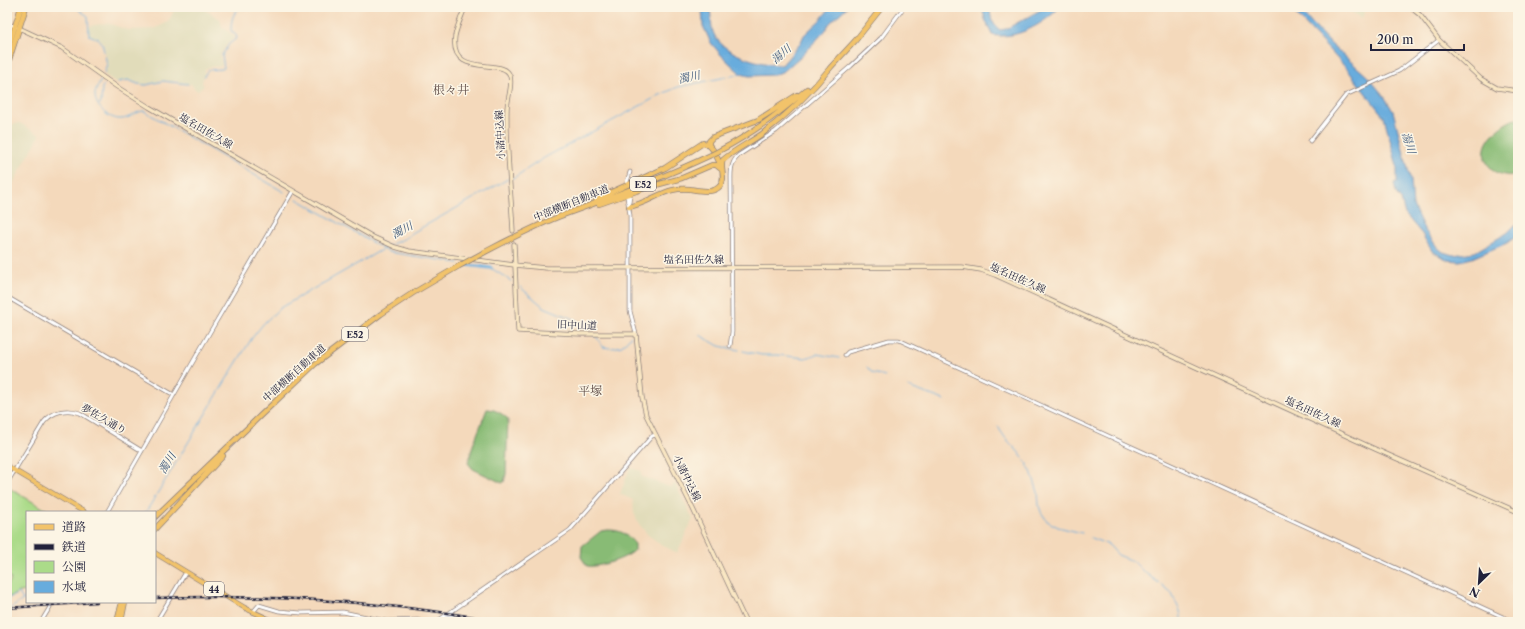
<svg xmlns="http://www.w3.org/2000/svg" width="1525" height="629" font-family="'Libre Caslon Text','Noto Serif JP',serif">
<rect width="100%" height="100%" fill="#fcf5e5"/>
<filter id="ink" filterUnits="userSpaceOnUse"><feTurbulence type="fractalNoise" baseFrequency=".025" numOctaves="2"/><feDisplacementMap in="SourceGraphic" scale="8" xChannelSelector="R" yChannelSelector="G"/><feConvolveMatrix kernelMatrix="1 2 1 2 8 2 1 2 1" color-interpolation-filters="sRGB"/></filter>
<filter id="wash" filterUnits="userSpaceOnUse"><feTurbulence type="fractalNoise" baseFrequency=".012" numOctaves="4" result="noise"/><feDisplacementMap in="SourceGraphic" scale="16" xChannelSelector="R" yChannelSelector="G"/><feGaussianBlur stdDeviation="0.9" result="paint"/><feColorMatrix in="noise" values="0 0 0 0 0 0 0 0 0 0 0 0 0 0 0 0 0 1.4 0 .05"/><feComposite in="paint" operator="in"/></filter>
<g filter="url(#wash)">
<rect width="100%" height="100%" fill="#f4d9bb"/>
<path fill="#e1dcba" d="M176,7H201L220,19L222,27L235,37L227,44L220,55L222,66L209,67L205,69L202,83L204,86L197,91L191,84L176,81L160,80L156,82L143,84L129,80L115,82L105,75L108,63L103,42L100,39L90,35L89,26L107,23L128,30L154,29L168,22Z
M1340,7H1366L1362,18Z
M20,123L40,135L7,194V125Z
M630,468L642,471L641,476L670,487L675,484L693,519L677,553L662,545L648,535L639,524L634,513L633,500L620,494Z"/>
<path fill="#abdb89" stroke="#667e62" d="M9,488L50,512H27V591L20,592L7,598V587L11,579L7,576V491Z"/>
<path fill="#88bb75" stroke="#556e58" d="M1515,119H1518V174C1502,180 1481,167 1485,149C1487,136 1504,123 1515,119Z
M487,409C495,409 503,414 508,419L506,474L504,482L502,483L473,469L468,463L473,445Z
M608,530C622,530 626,534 635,544V550C628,558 598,568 587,566L581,557L582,546L601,531Z"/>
<path fill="#67acdd" stroke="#44678c" d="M702,7H710C711,15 711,25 713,32C721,54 761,65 782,65L800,44L804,35L820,20L831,7H847L829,24L825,31L802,55L784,71L774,75L749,76L741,74L722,56L711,43L703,26Z
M982,7H990C990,17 992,24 1000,30L1006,29L1046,7H1060C1044,24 1016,40 992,35L985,19Z
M1289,7H1296L1332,45L1367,76L1384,96L1393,111L1411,181L1413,206L1424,229L1437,247L1443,252L1453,255L1475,252L1507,233L1518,222V235L1507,243L1472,258L1460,261L1447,260L1432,251L1422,234L1405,214L1401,200L1396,193L1394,183L1397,182V166L1384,117L1347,69Z"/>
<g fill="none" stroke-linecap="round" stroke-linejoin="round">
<path stroke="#67acdd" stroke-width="1" d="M78,7L79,10L88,16L89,35L99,39L102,43L107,64L104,73
M204,76L208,70L222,69L224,68L222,55L229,44L237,38L236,35L231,31C231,20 233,10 243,7
M101,80C99,85 95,90 95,95C95,107 110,120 121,119C130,119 136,111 144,111L284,192
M118,82L128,80L138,84L146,85L163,81L188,84
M99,104L101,103L102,87L104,85
M511,178L515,177L544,158L660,95L678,87L741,74
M297,199L389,252L459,263
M392,244L406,238L412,233L508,179
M491,268L511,281
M520,287L544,307L578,321L590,331
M700,335L719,346L739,350
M594,336H596L603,347L610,348
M612,348L622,346L631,336
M743,351L762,355H777L806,358L817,354L839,358
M867,367L872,373L885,376
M908,387L944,400
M998,426C1004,440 1015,446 1023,458
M1025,461L1031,471L1038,492L1039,506L1041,512L1047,521L1058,527L1082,533
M146,512L234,367L252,338L264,323L280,308L390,245
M1091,538L1109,545L1118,555L1133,561L1144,572L1171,592L1180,611L1182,622
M7,599L19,593L23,600
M7,611L27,597"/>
<path stroke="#67acdd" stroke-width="3.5" d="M468,265L491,268"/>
</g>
</g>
<g filter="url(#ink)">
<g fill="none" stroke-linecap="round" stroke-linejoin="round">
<path stroke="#cab4a1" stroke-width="3" stroke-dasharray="3 1.5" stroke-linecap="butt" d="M50,607L53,602"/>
<defs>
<path id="tertiary" d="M7,23L16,27
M1310,141L1346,95L1399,71L1439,40
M627,182L630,172
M627,197L630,215V311L636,334
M629,203L630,196
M7,297L174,395
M730,346L732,332L731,177C731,168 732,161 739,155L776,131L851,66L881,38L904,7
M845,355L848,352L889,340H899L1514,622
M7,483L44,422C53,411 67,408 80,413L142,451
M107,512L210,332L293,191
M253,612L259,605L279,611L301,613L343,612L386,621L418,620L423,622
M447,614L456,618L479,622
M41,622L50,607
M156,622L186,572
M436,622L570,530L652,436L656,435"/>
<path id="secondary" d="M465,7C462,16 457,26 455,36C449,80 505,56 510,76C513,86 507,99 507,110C506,149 511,191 513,231
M1410,7L1420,15L1439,40L1481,79L1497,88L1518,91
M19,28L62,48L117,87L149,107L373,237L395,247L409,251L514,265L546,268L962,267L981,270L995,275L1375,449L1518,512
M514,244L518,331L580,334H636L642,397L646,415L693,509L746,622"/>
<path id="primary" d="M7,466L84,512
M155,553L245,608L275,622"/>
<path id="trunk" d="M7,51L21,7
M7,66L26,7"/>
<path id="motorway" d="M830,68L855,41L882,7
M709,145V141L713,137L758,120L797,95
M717,152C750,135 779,114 807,89
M596,199L665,168L703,143C713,144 717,158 721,166
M599,204L645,188L682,178L712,165H716L721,169
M629,207C656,201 666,184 696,190C704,191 714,193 720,186C727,178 719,168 723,160C734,150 749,143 762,134C787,115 811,92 831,67
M483,253C510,239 538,224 566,214C615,196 664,177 711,155
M155,517L261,415L315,364L381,314L413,293L459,266
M155,529L223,456
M118,618L122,602
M121,622L125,602"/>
</defs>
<use href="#tertiary" stroke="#8b7e7b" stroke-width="4.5"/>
<use href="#secondary" stroke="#8b7e7b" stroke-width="5"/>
<use href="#primary" stroke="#8b7e7b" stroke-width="5.5"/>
<use href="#trunk" stroke="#8b7e7b" stroke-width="6"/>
<use href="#motorway" stroke="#8b7e7b" stroke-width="6"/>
<use href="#tertiary" stroke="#fff" stroke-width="3"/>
<use href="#secondary" stroke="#fae7c3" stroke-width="3.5"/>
<use href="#primary" stroke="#f2c36a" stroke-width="4"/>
<use href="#trunk" stroke="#f2c36a" stroke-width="4.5"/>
<use href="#motorway" stroke="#f2c36a" stroke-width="4.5"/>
<defs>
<path id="rail" d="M155,598C272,594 389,602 504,622
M7,608L97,602"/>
</defs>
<use href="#rail" stroke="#22223b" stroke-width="2.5"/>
<use href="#rail" stroke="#fcf5e5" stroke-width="1" stroke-dasharray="3" stroke-linecap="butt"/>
<defs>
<path id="motorway-bridge" d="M711,155L717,152
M459,266L483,253"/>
</defs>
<use href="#motorway-bridge" stroke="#8b7e7b" stroke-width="6" stroke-linecap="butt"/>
<use href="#motorway-bridge" stroke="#f2c36a" stroke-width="4.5"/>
</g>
</g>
<g text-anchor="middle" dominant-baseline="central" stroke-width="3" stroke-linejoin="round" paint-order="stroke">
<g fill="#fcf5e5" stroke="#63616e" stroke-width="1">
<rect x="630" y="177" width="26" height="14" rx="3"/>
<rect x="342" y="327" width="26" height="14" rx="3"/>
<rect x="204" y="582" width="20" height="14" rx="3"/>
</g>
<g font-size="9" font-weight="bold" fill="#22223b">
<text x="643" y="184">E52</text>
<text x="355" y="334">E52</text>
<text x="214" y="589">44</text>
</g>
<g font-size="10" fill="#22223b" stroke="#fcf5e5">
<text transform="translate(206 131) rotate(30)">塩名田佐久線</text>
<text transform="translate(500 135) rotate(-93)">小諸中込線</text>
<text transform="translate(571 203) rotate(-22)">中部横断自動車道</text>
<text x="694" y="259">塩名田佐久線</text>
<text transform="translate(1018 278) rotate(24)">塩名田佐久線</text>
<text transform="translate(577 325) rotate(2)">旧中山道</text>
<text transform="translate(294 373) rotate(-42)">中部横断自動車道</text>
<text transform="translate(1313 412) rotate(25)">塩名田佐久線</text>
<text transform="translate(104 419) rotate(30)">夢佐久通り</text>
<text transform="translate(687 478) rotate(64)">小諸中込線</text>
</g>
<g font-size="11" font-style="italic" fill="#3e597c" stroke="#fcf5e5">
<text transform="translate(781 54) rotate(-40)">湯川</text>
<text transform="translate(689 77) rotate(-13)">濁川</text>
<text transform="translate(1409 143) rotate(74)">湯川</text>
<text transform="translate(402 230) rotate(-29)">濁川</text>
<text transform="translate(167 463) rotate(-59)">濁川</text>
</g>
<g font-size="12" fill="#5f4d48" stroke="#fcf5e5">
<text x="451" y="89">根々井</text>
<text x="590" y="390">平塚</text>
</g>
</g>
<rect width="1525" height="629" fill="none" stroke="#fcf5e5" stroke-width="24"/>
<rect x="26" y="511" width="130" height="92" fill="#fcf5e5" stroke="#a5a1a1"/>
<rect x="34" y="524" width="20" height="6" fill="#f2c36a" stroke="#a5a1a1"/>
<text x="62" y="531" font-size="12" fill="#22223b">道路</text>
<rect x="34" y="544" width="20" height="6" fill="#22223b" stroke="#a5a1a1"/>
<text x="62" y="551" font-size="12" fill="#22223b">鉄道</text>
<rect x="34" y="561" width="20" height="12" fill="#abdb89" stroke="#a5a1a1"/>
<text x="62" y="571" font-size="12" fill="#22223b">公園</text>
<rect x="34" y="581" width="20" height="12" fill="#67acdd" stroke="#a5a1a1"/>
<text x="62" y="591" font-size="12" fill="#22223b">水域</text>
<g transform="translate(1479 583) rotate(205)" stroke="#fcf5e5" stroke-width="3" paint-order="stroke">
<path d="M0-3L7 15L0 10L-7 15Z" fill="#22223b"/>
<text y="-6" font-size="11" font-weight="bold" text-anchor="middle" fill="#22223b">N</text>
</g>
<path d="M1371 44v6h93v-6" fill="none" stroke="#22223b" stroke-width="2"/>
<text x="1377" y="44" font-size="12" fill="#22223b" stroke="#fcf5e5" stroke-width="3" paint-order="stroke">200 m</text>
</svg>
